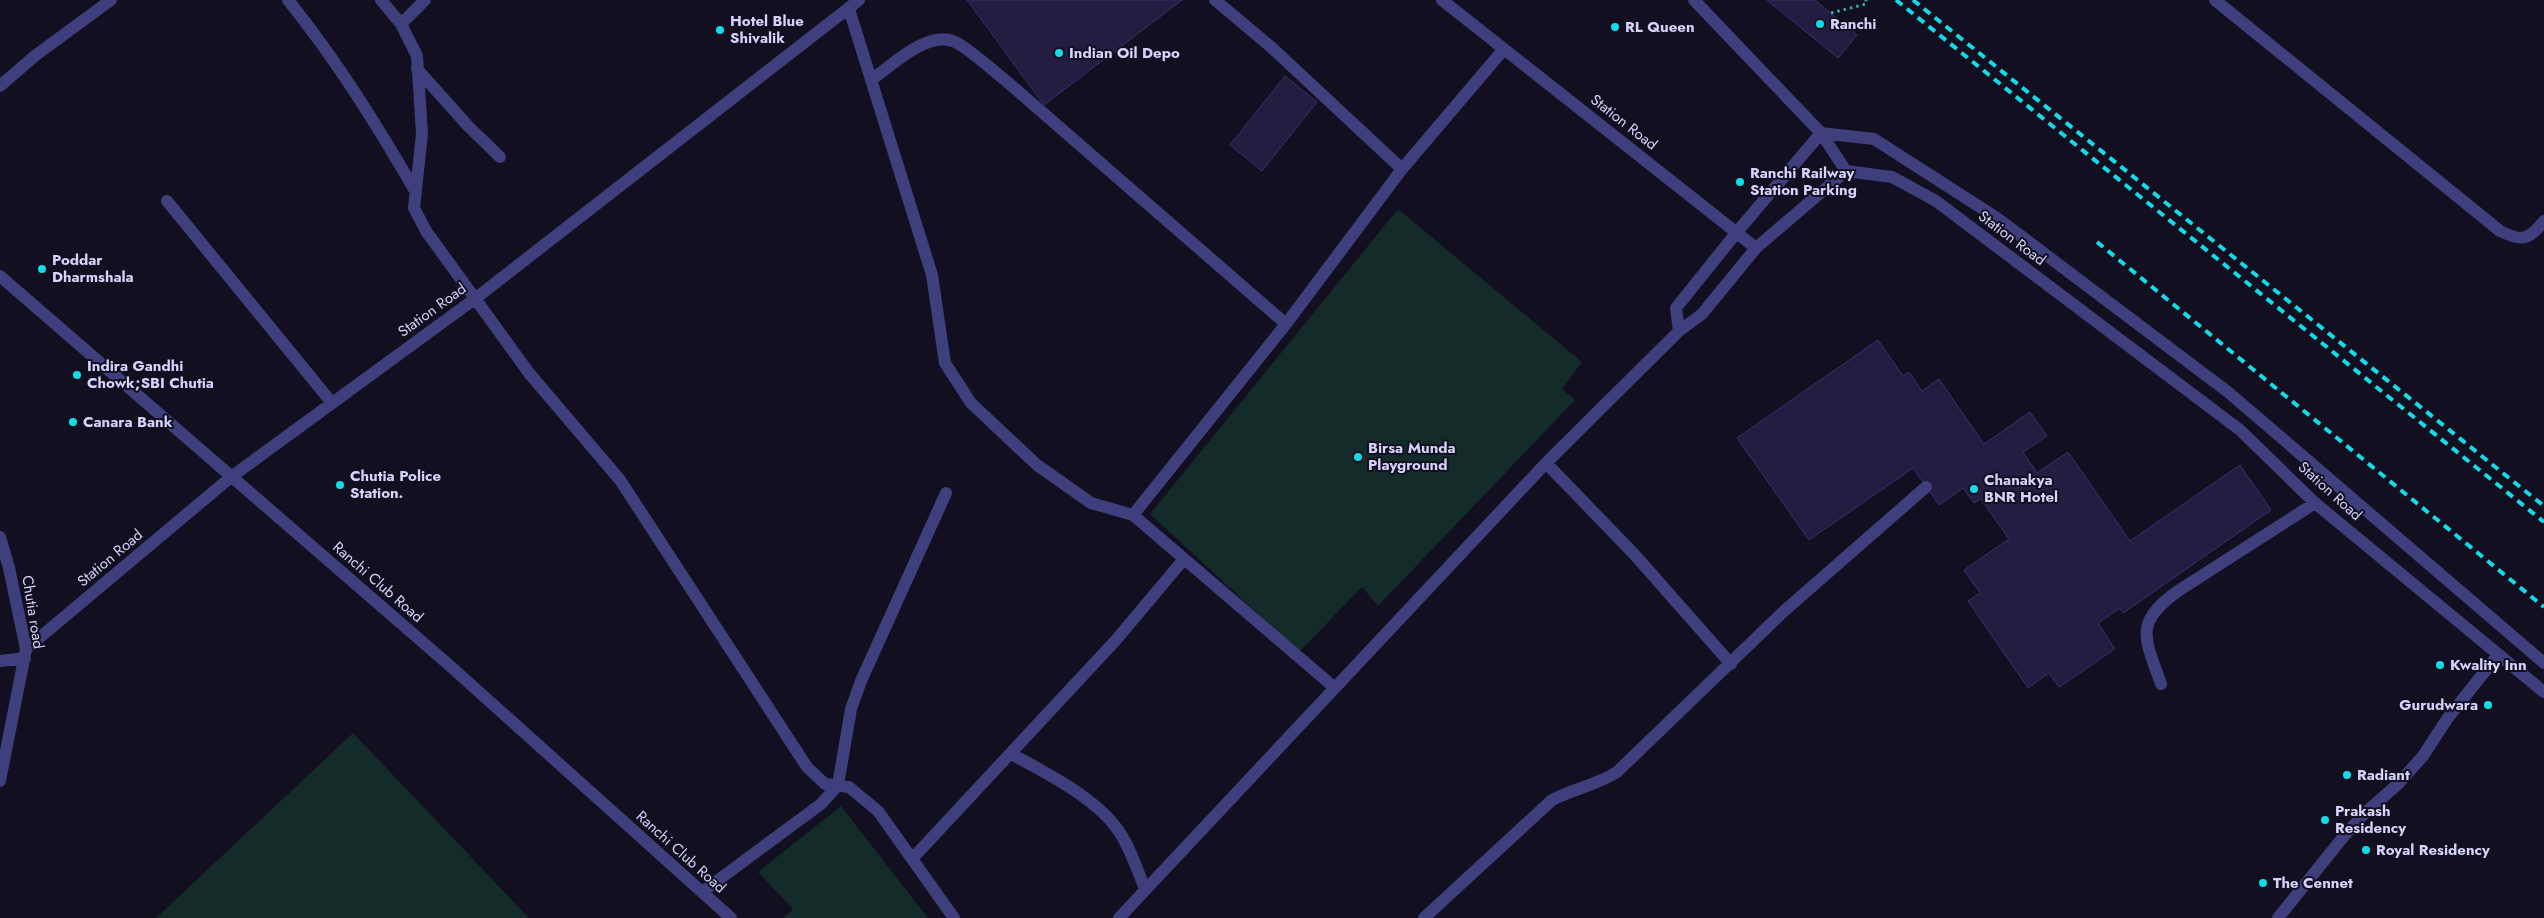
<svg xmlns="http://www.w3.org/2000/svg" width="2544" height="918" font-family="Jost,sans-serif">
<rect width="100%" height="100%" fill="#120f21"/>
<path fill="#132b29" d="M1398,209L1582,362L1562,389L1575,400L1378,606L1362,587L1299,652L1150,514Z
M353,733L529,918H156Z
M841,806L928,918H783L793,909L758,872Z"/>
<path fill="#231d41" stroke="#3a316b" d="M967,0H1182L1044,105Z
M1767,0H1815L1857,35L1838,58Z
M1285,76L1317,102L1262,171L1230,145Z
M1878,340L1903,376L1909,372L1922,391L1939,379L1984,444L2030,412L2047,436L2023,452L2037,473L2068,452L2130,541L2240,465L2271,510L2123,613L2120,608L2098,623L2115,649L2059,687L2049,673L2028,688L1968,601L1980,593L1964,570L2009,539L1981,499L1974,503L1963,488L1939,505L1913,468L1809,540L1737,438Z"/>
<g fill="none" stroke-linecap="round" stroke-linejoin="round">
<path stroke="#39aa9d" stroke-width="3" stroke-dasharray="2.5 4" stroke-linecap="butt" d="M1831,13L1866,4V0"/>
<path stroke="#3e3f7c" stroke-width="12" d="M288,0C337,61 375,122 414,189
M381,0L401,24L417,56L422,134L414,208L426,231L529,373L620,480L807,767L825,784L849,787L878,811L954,918
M1442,0L1756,248L1846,171L1892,177L1936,201L2240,430L2315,503L2544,692
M1694,0L1821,133L1846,171
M2215,0L2500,231C2522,242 2529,240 2544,221
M849,9L932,275L945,363L971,403L1037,465L1091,503L1133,515L1335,688
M401,24L425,0
M417,69L468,126L500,157
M871,80C893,65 931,26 959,44C975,54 990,68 1005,80L1286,324
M0,86L36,55L111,0
M1402,169L1504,49
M167,201L332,403
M0,276L449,665L731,918
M1679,331L1676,308L1737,232L1821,133L1874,139L1997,218L2228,392L2544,663
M1546,463L1634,554L1731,664
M1133,515L1286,324L1402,169L1271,47L1215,0
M0,537L9,568L26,649L0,781
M26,649L231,477L476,298L859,0
M0,661L25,658
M2161,684C2145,638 2133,623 2178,591L2315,503
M1011,754C1045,772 1096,798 1118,830C1130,847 1137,869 1145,889
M912,859L1116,640L1184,559
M702,892L821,804L838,785L851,709L861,681L946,493
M1119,918L1546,463L1679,331L1702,314L1756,248
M1424,918L1552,800C1573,789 1597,785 1617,772L1783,612L1926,487
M2278,918L2344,836L2365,813L2398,784L2423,756L2447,719L2498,655"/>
<path stroke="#14dce7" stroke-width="4" stroke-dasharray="8 6" stroke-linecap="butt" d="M1896,0L2544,522
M1913,0L2544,506
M2097,242L2544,607"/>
</g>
<g fill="#14dce7" stroke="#120f21" stroke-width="2">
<circle cx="1820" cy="24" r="5"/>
<circle cx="1615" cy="27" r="5"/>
<circle cx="720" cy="30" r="5"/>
<circle cx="1059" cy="53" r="5"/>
<circle cx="1740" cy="182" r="5"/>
<circle cx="42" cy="269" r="5"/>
<circle cx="77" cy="375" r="5"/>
<circle cx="73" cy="422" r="5"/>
<circle cx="1358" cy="457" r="5"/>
<circle cx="340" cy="485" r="5"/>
<circle cx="1974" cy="489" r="5"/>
<circle cx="2440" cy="665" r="5"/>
<circle cx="2488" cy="705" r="5"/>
<circle cx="2347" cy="775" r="5"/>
<circle cx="2325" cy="820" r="5"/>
<circle cx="2366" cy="850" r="5"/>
<circle cx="2263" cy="883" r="5"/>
</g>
<g text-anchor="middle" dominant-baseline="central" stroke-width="4" stroke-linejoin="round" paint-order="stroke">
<g font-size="15" font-weight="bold" fill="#d6d3fb" stroke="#120f21" text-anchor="start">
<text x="730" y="21">Hotel Blue<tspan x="730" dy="17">Shivalik</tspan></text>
<text x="1830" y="24">Ranchi</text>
<text x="1625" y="27">RL Queen</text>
<text x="1069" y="53">Indian Oil Depo</text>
<text x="1750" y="173">Ranchi Railway<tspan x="1750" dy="17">Station Parking</tspan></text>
<text x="52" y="260">Poddar<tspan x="52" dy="17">Dharmshala</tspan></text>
<text x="87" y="366">Indira Gandhi<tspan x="87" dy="17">Chowk;SBI Chutia</tspan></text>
<text x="83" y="422">Canara Bank</text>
<text x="1368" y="448">Birsa Munda<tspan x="1368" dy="17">Playground</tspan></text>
<text x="350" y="476">Chutia Police<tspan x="350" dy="17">Station.</tspan></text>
<text x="1984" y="480">Chanakya<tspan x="1984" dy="17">BNR Hotel</tspan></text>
<text x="2450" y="665">Kwality Inn</text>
<text x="2478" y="705" text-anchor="end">Gurudwara</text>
<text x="2357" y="775">Radiant</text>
<text x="2335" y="811">Prakash<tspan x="2335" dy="17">Residency</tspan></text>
<text x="2376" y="850">Royal Residency</text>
<text x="2273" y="883">The Cennet</text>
</g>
<g font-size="15" fill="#d6d3fb" stroke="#120f21">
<text transform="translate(1624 122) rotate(38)">Station Road</text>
<text transform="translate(2012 238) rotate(37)">Station Road</text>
<text transform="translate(432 310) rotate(-36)">Station Road</text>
<text transform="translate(2330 491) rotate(42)">Station Road</text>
<text transform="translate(110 558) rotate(-40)">Station Road</text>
<text transform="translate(378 582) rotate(41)">Ranchi Club Road</text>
<text transform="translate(33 612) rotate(81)">Chutia road</text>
<text transform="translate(681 852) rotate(42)">Ranchi Club Road</text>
</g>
</g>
</svg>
